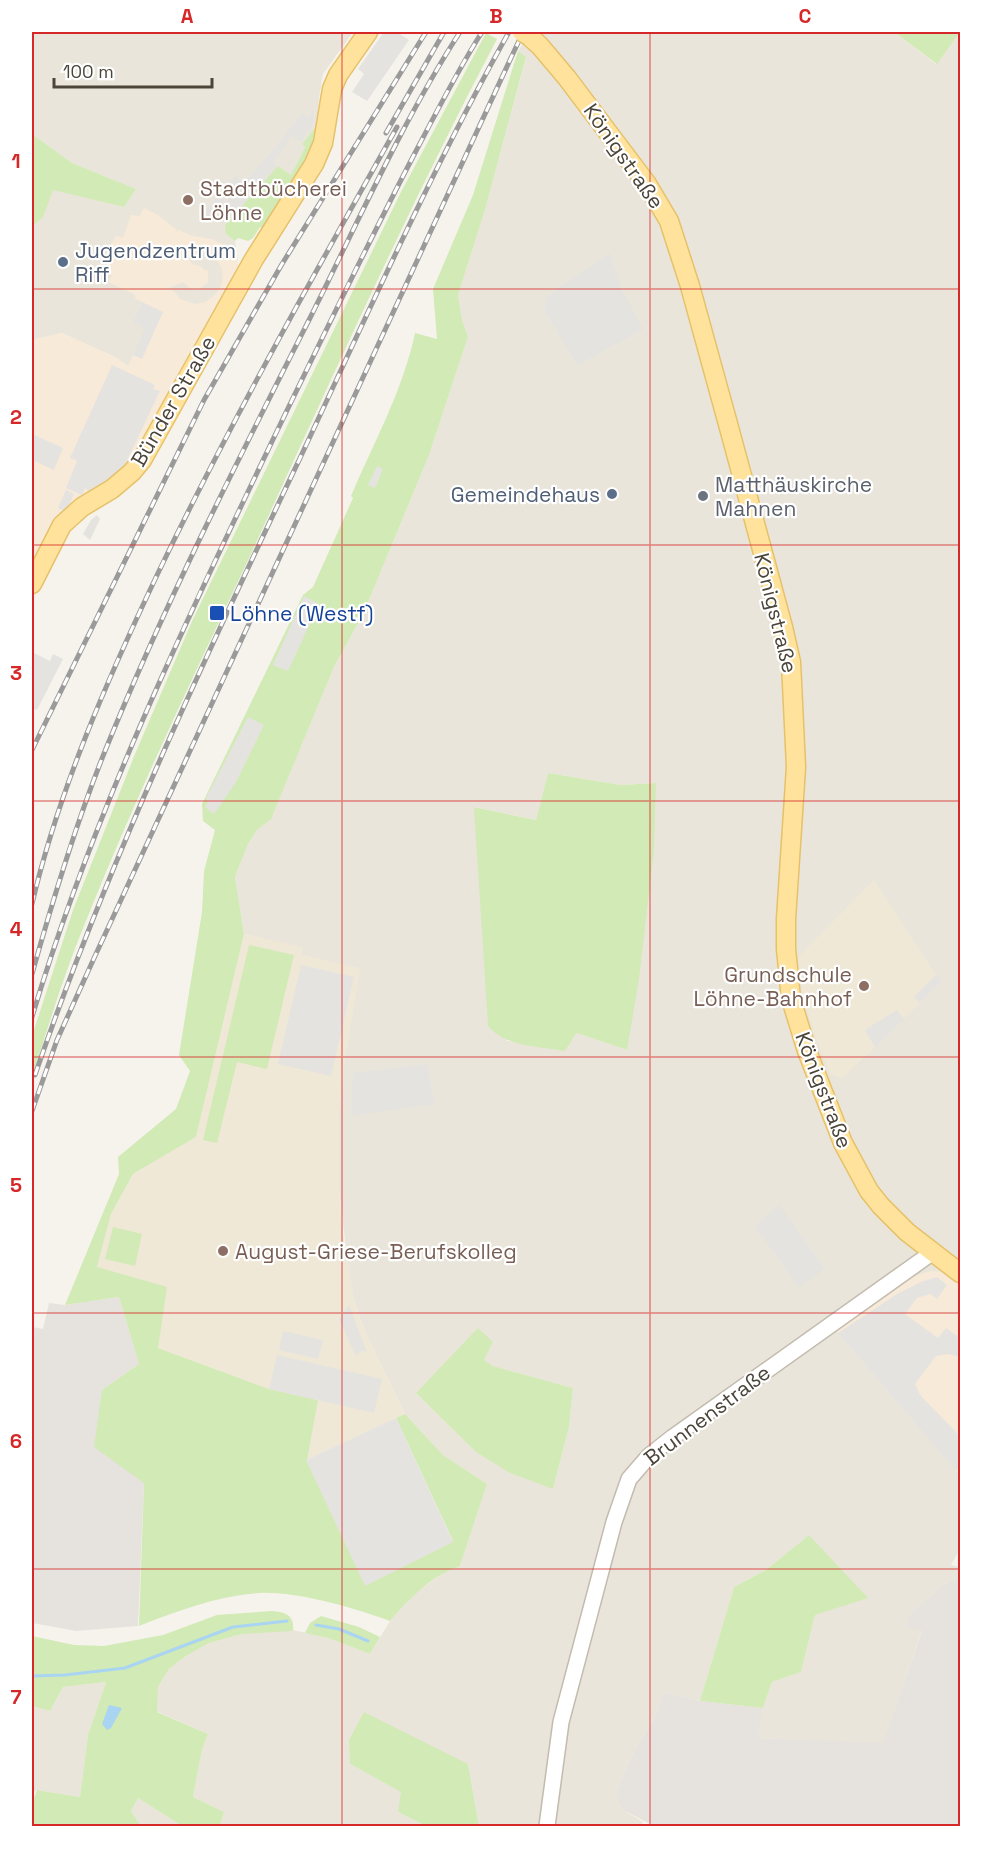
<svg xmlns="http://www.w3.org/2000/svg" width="992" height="1858" font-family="'Space Grotesk',sans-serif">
<rect width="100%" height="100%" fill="#f6f3ec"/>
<path fill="#eae5da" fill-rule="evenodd" d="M32,32H353L323,74L319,97L317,125L302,144L305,147L291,175L278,166L226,234L235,241L238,261L206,327L141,340L128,367L117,358L62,333L32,340V227L43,217L52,189L124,207L136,189L72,163L32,134Z
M531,32H894L936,64L958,33L956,32H960V1283L946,1272L835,1329L960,1475V1549L951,1565L960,1567V1579H956L944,1584L908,1616L922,1630L883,1744L757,1738L763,1708L772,1682L801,1672L815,1615L809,1535L766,1570L734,1587L700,1701L664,1692L653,1721L633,1753L617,1790L623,1810L643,1822L641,1826H479L468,1764H350L402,1792L398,1812L426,1826H220L224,1812L193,1797L202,1750L208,1734L156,1711L158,1687L169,1669L186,1656L209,1643L242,1634L289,1629L328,1638L370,1654L390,1621L414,1594L446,1571L460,1566L487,1484L443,1455L405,1414L365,1332L355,1304L350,1281L339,1190V1110L343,1075L301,954L302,948L244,934L235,877L248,844L257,830L271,818L334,667L364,612L429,455L468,337L462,320L458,295L485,210L526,58L518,51ZM548,773L621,785L655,783L627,1050L577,1033L573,1036L568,1048L507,1041L475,807L536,820ZM493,1342L483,1360L493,1366L573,1388L569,1427L553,1489L476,1452L416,1393L432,1378Z
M106,1682L88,1735L80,1797L37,1790L32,1793V1706L50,1711L63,1687Z
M138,1798L182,1826H141L131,1811Z"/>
<path fill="#f7ead8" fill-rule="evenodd" d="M144,208L158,215L177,230L175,234L178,230L193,236L212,239L223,244L235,254L238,261V271L127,468L53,524L43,540L32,565V340L62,333L117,358L128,366L155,309L136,299L134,294L108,282L112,275L105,272L108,265L102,262L98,269V267L116,236L123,238L131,215L140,216ZM197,250L207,252L216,259L221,267L223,278L220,288L214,296L205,302L195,304L180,299L171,287L183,282L191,289L198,290L208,282V270L206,271L200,266L192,264L187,252Z
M931,1271L947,1272L960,1283V1475L835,1329L893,1288L914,1276Z"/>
<path fill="#e6e2dd" d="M119,1297L139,1364L102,1390L144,1483L138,1626L76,1631L32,1623V1327L43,1329L49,1303L65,1305Z
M956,1579H960V1826H654L623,1810L617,1800V1790L633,1753L653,1721L664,1692L700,1701L763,1708L758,1738L883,1743L922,1631L907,1627L908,1616L944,1584Z"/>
<path fill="#efe8d6" d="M874,880L936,975L914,997L920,1003L904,1019L897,1010L865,1030L875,1047L842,1078L830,1074L816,1038L804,1000L798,957Z
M244,934L302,947L301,955L360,968L343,1075L339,1111V1190L343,1234L355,1305L365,1332L405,1414L306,1460L317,1400L269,1389L158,1348L97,1267L111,1214L133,1174L196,1137Z"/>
<path fill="#d2eab5" d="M894,32H956L959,33L937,64Z
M486,33L497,39C408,208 330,382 250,556C194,675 137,794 88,916C66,968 49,1023 32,1078V1036L73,910L135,754L193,619L401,192Z
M518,51L526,57L485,210L458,295L462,320L468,337L429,455L364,612L334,667L271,819L257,830L248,844L235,877L244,934L196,1137L133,1174L111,1214L97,1267L167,1287L158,1348L269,1389L318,1400L307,1460L453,1541L396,1418L405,1414L443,1455L487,1484L460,1566C431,1576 410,1598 390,1621C354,1608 297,1591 259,1593C217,1596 177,1611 139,1626L144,1483L94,1447L102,1390L139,1364L119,1297L65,1305L119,1174L118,1157L176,1109L190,1071L179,1055L202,912L204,871L215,830L203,821L202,804L303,595L313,587L353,498L351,496C374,442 403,390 415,333L437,339L433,289L473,195Z
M317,125L311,154L262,228L260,227L253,238L248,241L238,238L235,241L226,234L225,225L278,166L291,175L305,147L302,144Z
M32,134L72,163L136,189L124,207L53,190L43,217L32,227Z
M548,773L621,785L656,783L654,850L639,979L627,1050L577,1033C571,1038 571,1046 564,1051C538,1046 506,1047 488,1026L474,807L536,820Z
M249,945L294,955L267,1069L237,1062L217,1143L203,1140Z
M113,1227L142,1234L135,1266L105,1259Z
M478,1328L493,1342L484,1360L493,1366L573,1388L569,1427L553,1489L510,1473L476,1452L416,1393Z
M809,1535L868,1598L815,1615L801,1672L772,1682L763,1708L700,1701L734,1587L766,1570Z
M272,1611C285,1612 295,1615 293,1631L242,1634L209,1643L186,1656L169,1669L158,1687L157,1712L208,1734L202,1750L193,1797L224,1812L220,1826H182L138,1798L131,1811L141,1826H33L32,1798L35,1796L37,1790L80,1797L88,1735L106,1682L63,1687L50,1711L32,1706V1636L74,1645L104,1646L163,1635L217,1615Z
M321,1616L359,1627L380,1637L370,1654L328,1638L305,1633L310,1623Z
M364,1712L468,1764L479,1826H426L398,1812L401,1792L350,1764L349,1740Z"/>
<path fill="#e5e3e0" d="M384,32H397L409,40L367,101L352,92L364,74L358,69Z
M314,110L313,126L301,142L292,136L273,162L277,166L228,220L219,210L275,148L302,113L308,117Z
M236,175L240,183L209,219L205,211Z
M610,253L621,288L643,329L578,365L544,311L547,297L559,287Z
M142,302L163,312L142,359L133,355L145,328L133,322Z
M112,365L155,385L153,389L160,391L122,471L90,492L85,488L82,495L66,488L77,461L70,458Z
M32,434L63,448L54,470L32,460Z
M377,466L383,469L375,488L368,485Z
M66,490L74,494L66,512L58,508Z
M97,515L100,519L90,540L83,534L91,520Z
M304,596L319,604L288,671L273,665Z
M32,652L50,661L53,654L63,659L37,710L32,708Z
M248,717L264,725L236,782L214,814L205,807L208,802L206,798Z
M301,965L354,977L331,1076L278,1064Z
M936,975L942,981L920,1003L914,997Z
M897,1010L904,1019L875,1047L865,1030Z
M427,1064L435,1104L351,1116L353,1073Z
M779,1204L825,1269L799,1287L755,1227Z
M937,1277L947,1285L937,1299L930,1294L917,1298L905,1314L938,1338L946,1328L960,1338V1357L948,1354L936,1356L915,1384L920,1395L960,1436V1466L956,1471L838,1333L897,1294L921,1282Z
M349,1305L367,1353L362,1350L356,1356L339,1319Z
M283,1331L323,1340L318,1359L279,1350Z
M277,1355L382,1379L374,1413L269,1389Z
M396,1418L453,1542L365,1586L306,1460Z"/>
<path fill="#a9d4f2" d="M109,1705L122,1708L111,1728L107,1730L102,1724Z"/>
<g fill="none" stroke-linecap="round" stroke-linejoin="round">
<path stroke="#a9d4f2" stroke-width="3" d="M316,1625L339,1629L368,1641
M32,1676L65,1675L125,1668L233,1627L287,1621"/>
<defs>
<path id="minor" d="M547,1826L561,1722L614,1522L629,1479L649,1456L673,1437L933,1252"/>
<path id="major" d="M529,36L540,46L567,78L647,184L669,221L690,286L728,424L783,627L791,662L796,767L786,919V949L791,999L807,1051L843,1143L869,1191L881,1206L907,1232L960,1273
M32,584L62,525L82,507L112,489L132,472L142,460L254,259L314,164L323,143L332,89L338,75L368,32"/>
</defs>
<use href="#minor" stroke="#c2bbae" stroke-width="18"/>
<use href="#major" stroke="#e6c16a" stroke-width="21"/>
<use href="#minor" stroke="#fff" stroke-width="15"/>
<use href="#major" stroke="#ffe39c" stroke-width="18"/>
<defs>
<path id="rail" d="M386,133L444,32
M32,750L204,400L282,264L426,32
M32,904C59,789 108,678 159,571C232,419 315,273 397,127
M32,974C53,899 76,823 105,751C165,603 238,460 310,318C358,222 402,122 460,32
M32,1017C93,813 186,621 278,429C323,336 368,243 416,151C437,111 458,70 482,32
M35,1075C108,862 205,658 301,456C368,313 432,169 509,32
M32,1111L57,1040L95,956L523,32"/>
</defs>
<use href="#rail" stroke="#9a9a9a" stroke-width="5"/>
<use href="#rail" stroke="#fff" stroke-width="3" stroke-dasharray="9" stroke-linecap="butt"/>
<defs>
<path id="major-bridge" d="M522,32L529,36"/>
</defs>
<use href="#major-bridge" stroke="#e6c16a" stroke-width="21" stroke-linecap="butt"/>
<use href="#major-bridge" stroke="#ffe39c" stroke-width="18"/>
</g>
<path fill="none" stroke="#d62828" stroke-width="1.5" stroke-opacity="0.55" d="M342,32V1826M650,32V1826M32,289H960M32,545H960M32,801H960M32,1057H960M32,1313H960M32,1569H960"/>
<g fill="#8d6e63" stroke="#fff" stroke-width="2">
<circle cx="188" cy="200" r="6"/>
<circle cx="864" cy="986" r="6"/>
<circle cx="223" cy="1251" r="6"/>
</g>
<g fill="#5c6f8a" stroke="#fff" stroke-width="2">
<circle cx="63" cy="262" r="6"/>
<circle cx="612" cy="494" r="6"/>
</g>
<circle fill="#6b7280" stroke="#fff" stroke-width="2" cx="703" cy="496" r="6"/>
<rect fill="#1a4fb4" stroke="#fff" stroke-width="2" x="209" y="605" width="16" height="16" rx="3"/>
<g text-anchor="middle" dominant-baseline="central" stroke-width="4.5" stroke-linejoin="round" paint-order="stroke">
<g font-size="21" fill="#4b4439" stroke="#fff">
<text transform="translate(624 156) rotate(55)">Königstraße</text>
<text transform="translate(173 401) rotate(-60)">Bünder Straße</text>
<text transform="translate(776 613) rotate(76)">Königstraße</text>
<text transform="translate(824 1090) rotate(69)">Königstraße</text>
<text transform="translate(707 1415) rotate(-37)">Brunnenstraße</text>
</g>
<g font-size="21" fill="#785e54" stroke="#fff" text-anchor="start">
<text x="200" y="188">Stadtbücherei<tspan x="200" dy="24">Löhne</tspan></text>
<text x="852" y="974" text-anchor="end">Grundschule<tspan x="852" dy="24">Löhne-Bahnhof</tspan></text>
<text x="235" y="1251">August-Griese-Berufskolleg</text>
</g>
<g font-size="21" fill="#4e5e75" stroke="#fff" text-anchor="start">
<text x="75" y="250">Jugendzentrum<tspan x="75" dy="24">Riff</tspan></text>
<text x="600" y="494" text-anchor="end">Gemeindehaus</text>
</g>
<g font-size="21" fill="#5b616d" stroke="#fff" text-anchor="start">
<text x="715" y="484">Matthäuskirche<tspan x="715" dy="24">Mahnen</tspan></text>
</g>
<g font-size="21" fill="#164399" stroke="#fff" text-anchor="start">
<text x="230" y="613">Löhne (Westf)</text>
</g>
</g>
<rect width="992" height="1858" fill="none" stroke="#ffffff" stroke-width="66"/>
<path d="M54 78v9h158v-9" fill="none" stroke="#4b4439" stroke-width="3"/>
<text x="63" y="78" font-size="18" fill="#4b4439" stroke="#ffffff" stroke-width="4.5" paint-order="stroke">100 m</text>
<rect x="33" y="33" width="926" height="1792" fill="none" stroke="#d62828" stroke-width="2"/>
<g font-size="20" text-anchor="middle" font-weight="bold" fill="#d62828">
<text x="187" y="23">A</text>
<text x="496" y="23">B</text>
<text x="805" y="23">C</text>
<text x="16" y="168">1</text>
<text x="16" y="424">2</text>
<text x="16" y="680">3</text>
<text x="16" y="936">4</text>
<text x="16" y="1192">5</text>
<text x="16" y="1448">6</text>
<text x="16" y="1704">7</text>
</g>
</svg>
